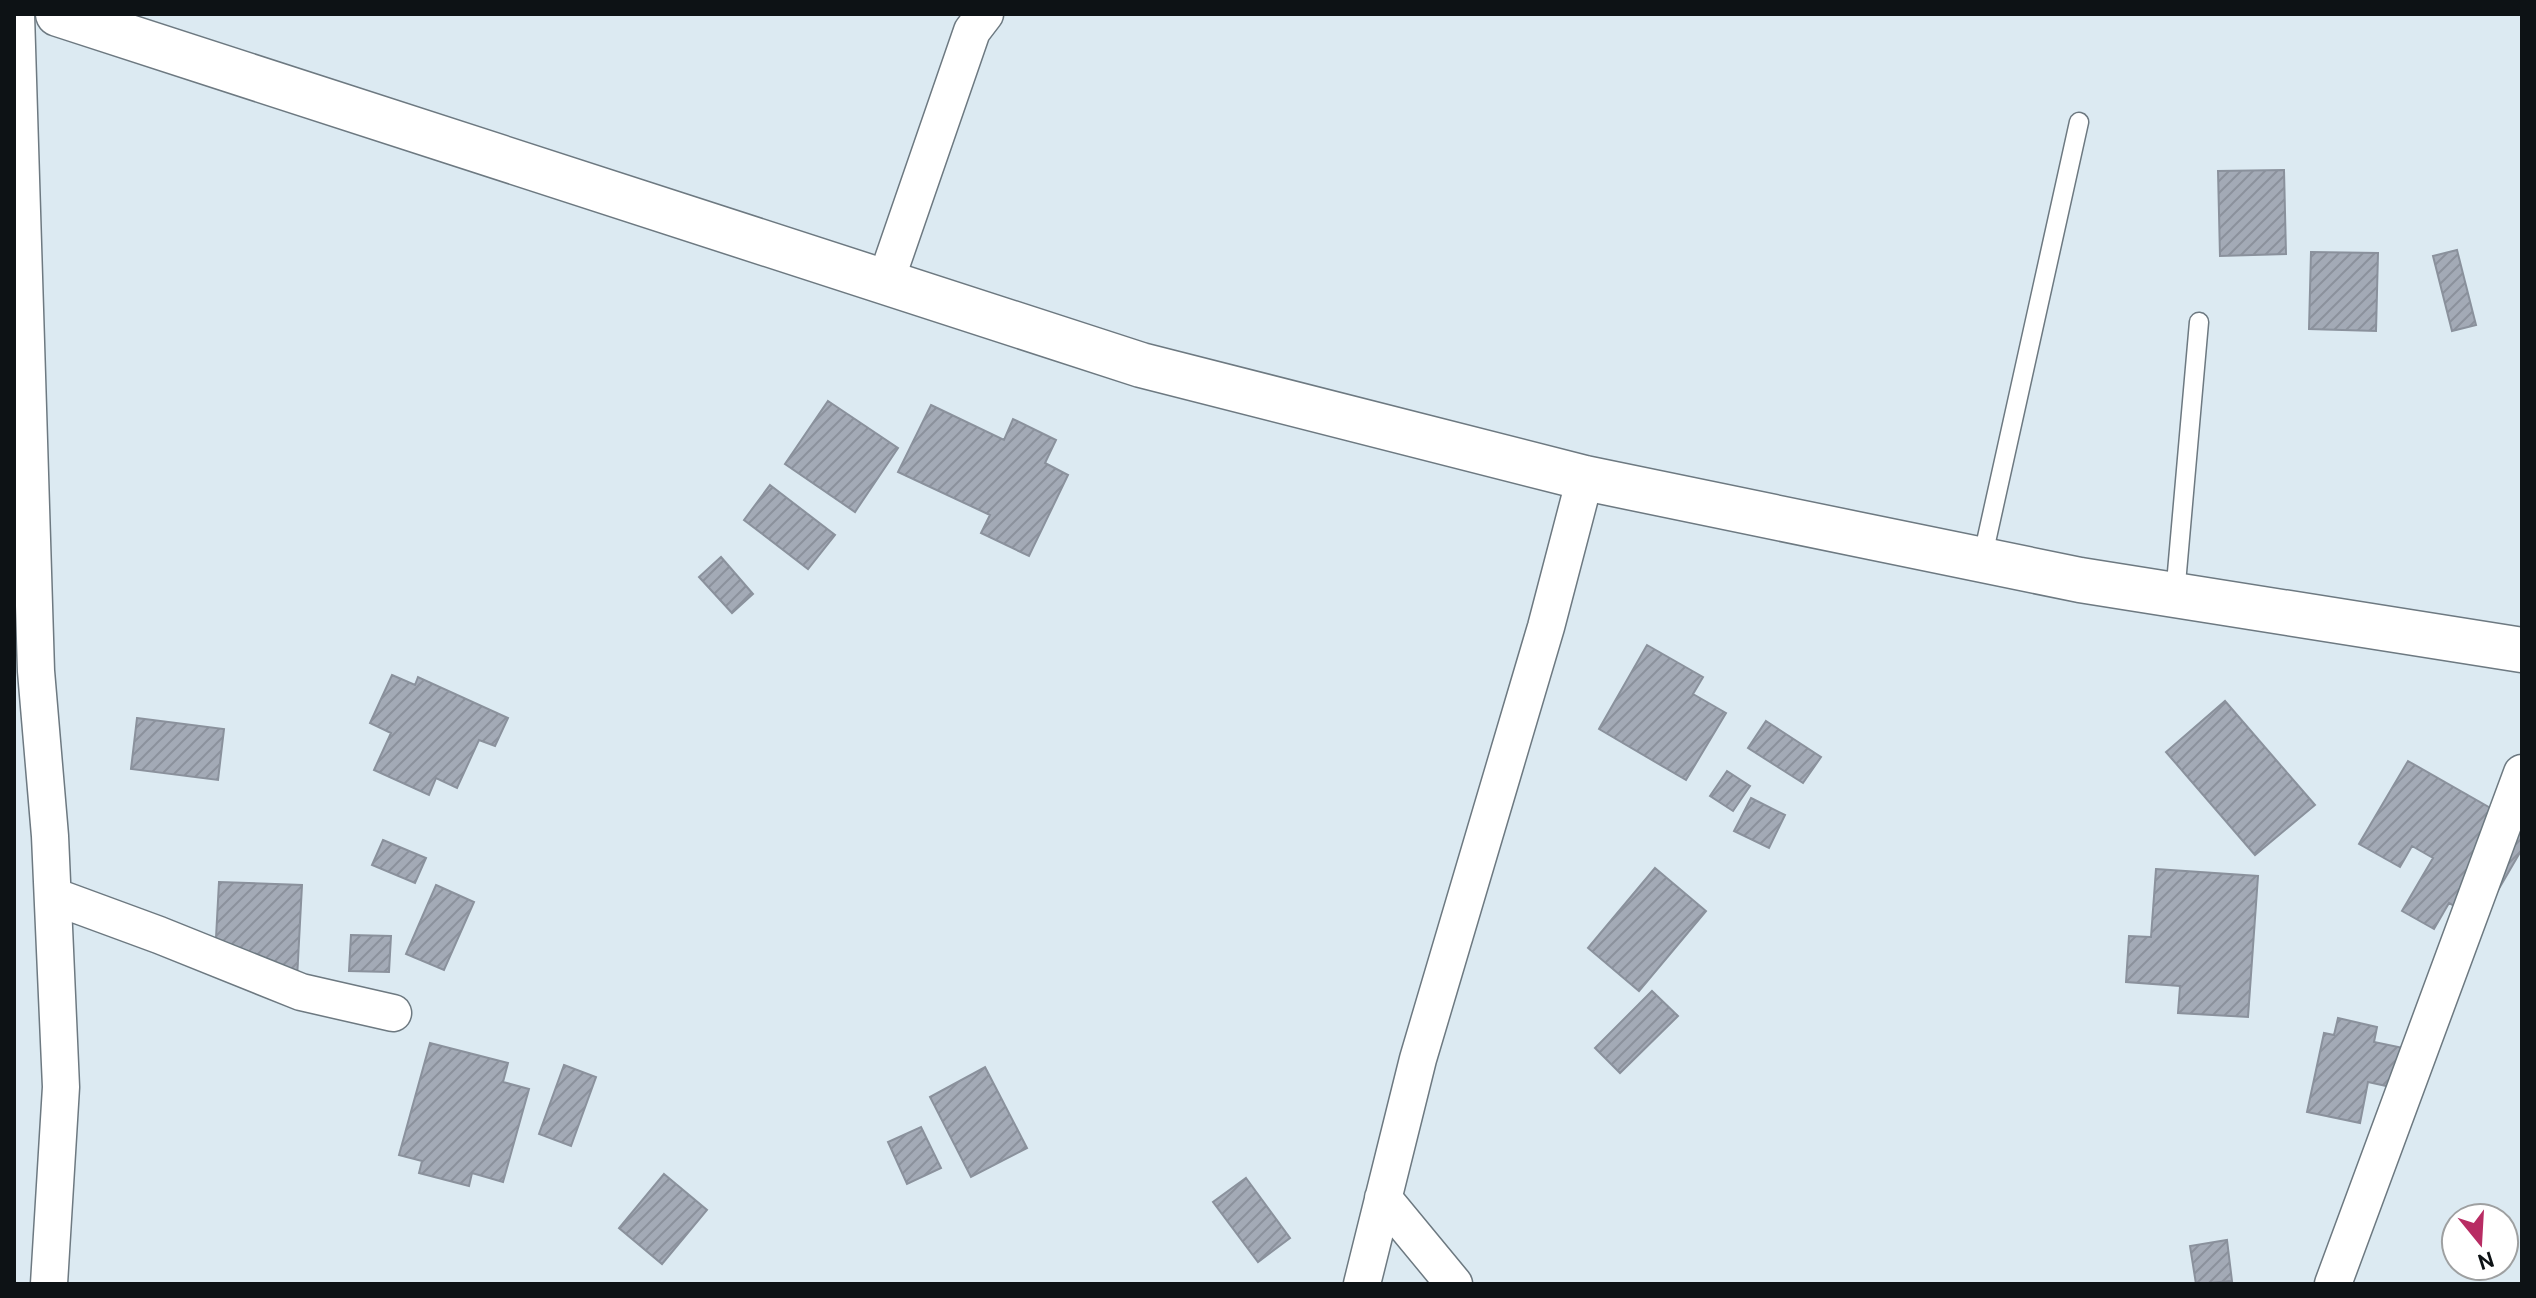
<svg xmlns="http://www.w3.org/2000/svg" width="2536" height="1298" font-family="Cabin,sans-serif">
<defs>
<pattern id="building-hatch" width="6" height="6" patternUnits="userSpaceOnUse" patternTransform="scale(2)"><rect width="6" height="6" fill="#a3aab6"/><path d="M-1 1l2-2M0 6l6-6M5 7l2-2" fill="none" stroke="#8b919c"/></pattern>
</defs>
<rect width="100%" height="100%" fill="#dceaf2"/>
<path fill="url(#building-hatch)" stroke="#8a919c" stroke-width="2" d="M2284,170L2286,254L2220,256L2218,171Z
M2457,250L2476,325L2452,331L2433,256Z
M2311,252L2378,253L2376,331L2309,329Z
M828,401L898,448L855,512L785,464Z
M931,405L1004,440L1013,419L1056,440L1045,463L1068,475L1029,556L981,533L990,515L898,472Z
M770,485L835,535L808,569L744,520Z
M721,557L753,594L732,613L699,577Z
M1647,645L1703,677L1693,694L1726,713L1686,780L1599,729Z
M392,675L415,685L418,677L508,718L495,746L479,740L457,788L436,778L429,795L374,770L391,733L370,723Z
M2225,701L2315,805L2255,855L2166,752Z
M137,718L224,729L218,780L131,769Z
M1766,721L1821,757L1803,783L1748,748Z
M2408,761L2522,826V849L2493,899L2474,918L2449,903L2434,929L2402,911L2433,858L2412,846L2400,867L2359,844Z
M1727,771L1750,786L1733,811L1710,796Z
M1751,798L1785,815L1769,848L1734,831Z
M383,840L426,858L415,883L372,865Z
M1655,868L1706,911L1639,991L1588,948Z
M2156,869L2258,876L2248,1017L2178,1013L2180,986L2126,982L2129,936L2151,937Z
M219,882L302,885L297,979L214,975Z
M436,885L474,902L444,970L406,954Z
M351,935L391,936L389,972L349,971Z
M1652,991L1678,1016L1620,1073L1595,1048Z
M2338,1018L2377,1027L2374,1042L2408,1049L2400,1089L2368,1082L2360,1123L2307,1112L2324,1033L2334,1035Z
M430,1043L508,1063L503,1082L529,1089L503,1182L472,1173L469,1186L419,1173L422,1161L399,1155Z
M564,1065L596,1077L571,1146L539,1134Z
M985,1067L1027,1148L971,1177L930,1097Z
M921,1127L941,1168L907,1184L888,1142Z
M664,1174L707,1210L662,1264L619,1228Z
M1246,1178L1290,1238L1258,1262L1213,1202Z
M2227,1240L2232,1281L2196,1284L2190,1246Z"/>
<g fill="none" stroke-linecap="round" stroke-linejoin="round">
<defs>
<path id="service" d="M1982,560L2079,122
M2175,595L2199,322"/>
<path id="minor" d="M16,14L36,671L50,836L61,1087L49,1284
M885,283L972,31L985,14
M53,896L159,935L301,992L393,1013
M1383,1198L1454,1284
M1362,1284L1418,1059L1546,627L1585,478
M2333,1284L2522,773"/>
<path id="secondary" d="M58,14L1141,365L1585,478L1856,534L2080,580L2522,650"/>
</defs>
<use href="#service" stroke="#6d7981" stroke-width="21"/>
<use href="#minor" stroke="#6d7981" stroke-width="39"/>
<use href="#secondary" stroke="#6d7981" stroke-width="47"/>
<use href="#service" stroke="#fff" stroke-width="18"/>
<use href="#minor" stroke="#fff" stroke-width="36"/>
<use href="#secondary" stroke="#fff" stroke-width="44"/>
</g>
<rect width="2536" height="1298" fill="none" stroke="#0d1215" stroke-width="32"/>
<g transform="translate(2480 1242) rotate(162)"><circle r="38" fill="#ffffff" stroke="#9ea0a1" stroke-width="2"/>
<path d="M0-6L14 30L0 20L-14 30Z" fill="#b82c63"/>
<text y="-12" font-size="22" font-weight="bold" text-anchor="middle" fill="#0d1215">N</text>
</g>
</svg>
